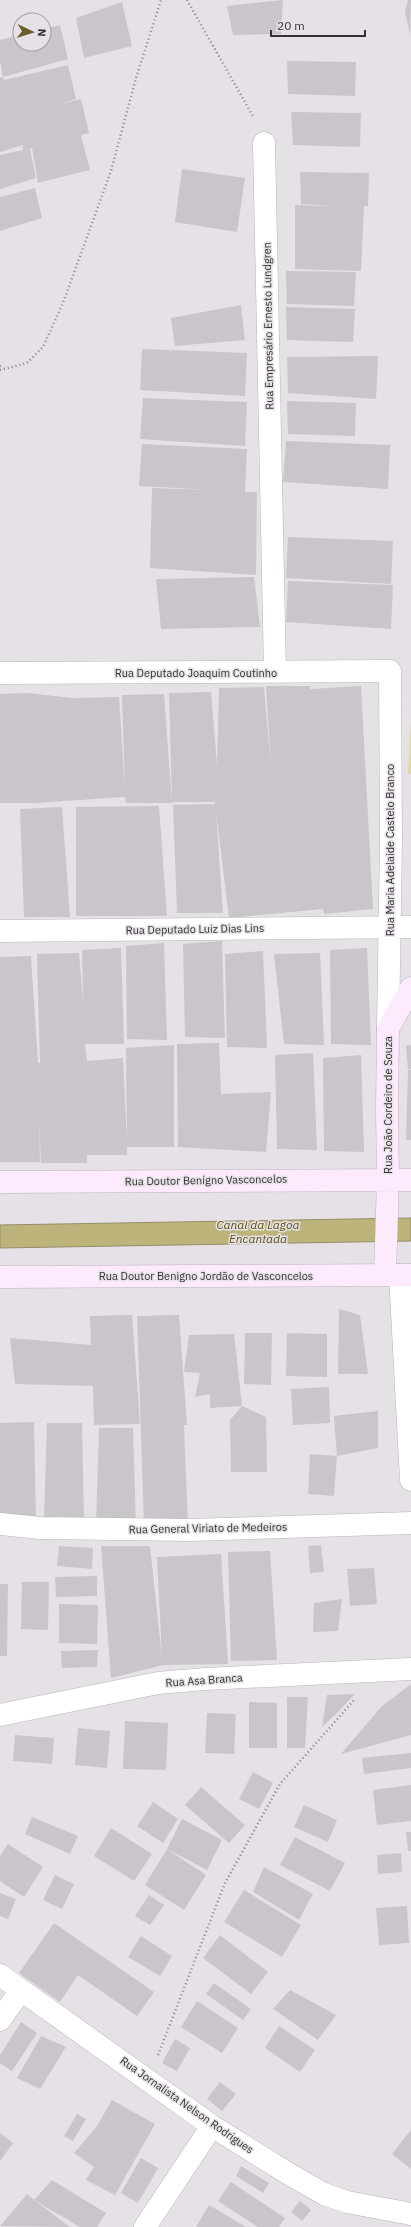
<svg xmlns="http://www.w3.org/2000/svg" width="411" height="2227" font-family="'IBM Plex Sans',sans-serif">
<rect width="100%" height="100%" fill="#e6e1e7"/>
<path fill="#e0d7a2" d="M411,721V774H408Z"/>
<path fill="#bdb47c" stroke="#948d66" d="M411,1218V1241L0,1248V1225Z"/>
<path fill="#cac5ca" d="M283,0L281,34L233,35L227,6Z
M408,0H411L410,35L405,11Z
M122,2L132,46L84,58L76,18Z
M60,25L68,59L3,77L0,61V40L20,35V44H44V29Z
M287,61L356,62L355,96L288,94Z
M68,65L76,99L59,104L81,99L89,133L81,135L90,170L38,183L32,148L30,149L36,178L0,189V155L23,150V145L0,152V78L3,77L4,80Z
M291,112L361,113L360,147L293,145Z
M182,169L245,178L237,232L175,222Z
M300,172L369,173L368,206H364L361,271L295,269V205L334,206L301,204Z
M35,188L42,218L0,231V197Z
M286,271L356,272L354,306L287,304Z
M241,305L245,340L175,346L171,318Z
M286,307L355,309L353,342L287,340Z
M142,349L247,353L245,396L140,390Z
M378,356L376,399L288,393L287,357Z
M143,398L247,402L245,446L140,439Z
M287,401L356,403L355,436L288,434Z
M286,441L390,445L388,489L283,482Z
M142,444L247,449L245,492H257L256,575L150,568L152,488L211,490L139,486Z
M288,537L393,541L391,584L286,578Z
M254,577L260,627L161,629L156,579Z
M288,581L393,585L391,629L286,622Z
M266,686H310V689L361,686L373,909L324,914L323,909L229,918L216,811L223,913H177L173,805L215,804V802H172L169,693L211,692L217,765L219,688L264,687L271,767Z
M27,693L73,698L119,697L125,790L122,695L164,694L172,803H126L125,797L34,803H0V694Z
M159,806L167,916H76V807Z
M62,807L70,917H24L20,809Z
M222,941L225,1038L185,1037L183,944Z
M164,943L167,1040L127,1039L126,946Z
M121,948L124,1044H85L87,1061L123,1058L127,1143L126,1048L174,1045V1147H127V1155H87V1163H41L39,1123L40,1162H0V957L31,956L38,1063H40L37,954L79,953L83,1002L82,950Z
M367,948L371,1045L331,1044L330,950Z
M263,951L267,1048L227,1047L225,954Z
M320,953L324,1045L284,1044L274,954Z
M219,1043L221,1094L271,1092L266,1152L178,1147L177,1044Z
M411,1045V1069L408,1070L406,1046Z
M313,1053L317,1150L277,1149L275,1055Z
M361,1055L364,1152L324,1151L323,1058Z
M408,1070H411V1140H406Z
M339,1309L360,1315L368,1374H338Z
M132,1315L140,1424L94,1425L93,1386L15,1384L10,1338L91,1345L90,1316Z
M179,1315L187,1425H184L188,1526L144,1524L137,1316Z
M245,1333H272L271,1385L244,1384Z
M287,1333L327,1334V1377L286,1376Z
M234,1334L242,1406L210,1408V1394L195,1397L200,1373L184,1372L189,1335Z
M329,1387L330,1423L293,1425L291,1389Z
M242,1406L266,1417L267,1472H231L230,1420Z
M378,1411V1448L337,1456L334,1496L308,1494L310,1454L337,1456L334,1416Z
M34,1422L36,1521L0,1520V1423Z
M47,1423H82L84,1521L44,1520Z
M99,1428H133L136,1527L96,1525Z
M321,1545L324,1572L310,1573L308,1546Z
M59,1546L93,1548L92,1569L57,1566Z
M101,1546H150L162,1658L157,1557L221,1554L228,1664L163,1665L111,1678Z
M270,1551L277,1660L231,1661L228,1552Z
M374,1568L377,1604L350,1606L347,1569Z
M97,1576V1596L56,1597L55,1577Z
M22,1582H49L48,1630L21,1629Z
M0,1584H8L7,1656H0Z
M342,1599L338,1631L313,1632L314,1603Z
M59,1604L98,1605L97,1644L59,1643Z
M98,1650L97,1667L62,1668L61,1651Z
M411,1684V1735L341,1754L381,1707Z
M355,1694L337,1713L322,1727L327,1695Z
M287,1697H308L305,1748H287Z
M249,1702L277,1703V1748H249Z
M207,1713L236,1714L234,1754L205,1753Z
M125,1721L168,1723L166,1770L123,1769Z
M78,1728L110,1731L107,1768L75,1765Z
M15,1735L54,1738L52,1764L13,1761Z
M411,1753V1768L364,1774L362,1758Z
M253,1772L273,1783L259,1809L239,1799Z
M411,1785V1821L377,1825L373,1790Z
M201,1787L245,1825L229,1843L185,1805Z
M153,1802L178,1819L163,1843L137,1826Z
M304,1805L337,1820L328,1842L294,1827Z
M32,1817L78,1836L70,1854L25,1834Z
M182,1819L222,1840L207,1870L167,1849Z
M111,1828L152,1854L134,1881L94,1856Z
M406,1832H411V1851H408Z
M295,1837L345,1863L330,1891L280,1865Z
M8,1844L43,1867L24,1897L0,1881V1856Z
M167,1849L206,1875L184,1910L145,1885Z
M401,1853L402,1872L378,1874L377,1855Z
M264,1867L313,1894L299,1920L253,1892Z
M55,1875L74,1884L62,1909L43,1900Z
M244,1890L301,1925L282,1957L224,1922Z
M0,1893L16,1899L8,1919L0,1916Z
M149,1895L164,1905L150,1925L135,1916Z
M407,1906L409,1943L379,1945L376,1908Z
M54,1923L154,1992L137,2016L78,1975L60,2002L19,1973Z
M220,1935L268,1972L251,1994L203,1958Z
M141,1936L172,1956L160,1976L128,1957Z
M214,1983L251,2009L243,2020L206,1994Z
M290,1990L336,2015L318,2040L273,2009Z
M197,2001L238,2028L222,2053L181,2027Z
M21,2022L37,2033L12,2071L0,2063V2055Z
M279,2026L315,2050L300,2072L265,2048Z
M41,2036L66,2047L40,2089L17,2078Z
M175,2039L190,2048L177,2071L162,2063Z
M220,2082L236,2094L222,2111L207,2099Z
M112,2100L155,2124L115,2195L86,2180L94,2167L74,2153L97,2126Z
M77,2114L86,2119L73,2141L64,2136Z
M411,2130V2169L392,2154Z
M0,2133L13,2143L0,2161Z
M141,2158L158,2168L138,2203L121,2193Z
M241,2166L269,2183L263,2193L236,2176Z
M52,2180L106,2213L97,2227H80L34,2200L70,2227L0,2226L27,2194L34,2200Z
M231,2182L285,2218L279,2227H258L218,2201Z
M300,2201L311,2210L302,2221L291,2212Z
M209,2205L246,2227H196Z"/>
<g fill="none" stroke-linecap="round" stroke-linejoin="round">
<defs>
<path id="street" d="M264,143L275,672
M0,673L390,671L391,839L388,1029
M0,931L411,927
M400,1275L411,1480
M0,1524L40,1528L190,1530L411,1523
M0,1715L158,1683L205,1679L411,1669
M0,1975L212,2126L289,2174L324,2194L347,2202L411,2214
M0,2020L21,1990
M145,2227L212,2126"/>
<path id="secondary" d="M0,1182L411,1180
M385,1275L388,1180L387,1109L388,1029L411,988
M0,1277L411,1275"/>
</defs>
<use href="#street" stroke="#b9b4b9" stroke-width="23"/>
<use href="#secondary" stroke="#b9b4b9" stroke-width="23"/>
<path stroke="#888488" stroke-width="2.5" stroke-dasharray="1 3" stroke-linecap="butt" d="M187,0L254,118
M0,366L3,369
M0,370L27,363L43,347L63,303L111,171L136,78L161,0
M158,2055L225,1883L280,1784L355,1699"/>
<use href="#street" stroke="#fff" stroke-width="22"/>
<use href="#secondary" stroke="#fdebfd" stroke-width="22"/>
</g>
<g text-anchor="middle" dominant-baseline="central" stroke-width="3" stroke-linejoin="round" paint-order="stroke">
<g font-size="11" fill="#343234" stroke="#e6e1e7">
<text transform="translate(268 326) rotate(-91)">Rua Empresário Ernesto Lundgren</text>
<text x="196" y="673">Rua Deputado Joaquim Coutinho</text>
<text transform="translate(390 850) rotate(-90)">Rua Maria Adelaide Castelo Branco</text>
<text transform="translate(195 929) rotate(-1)">Rua Deputado Luiz Dias Lins</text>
<text transform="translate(388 1105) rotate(-90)">Rua João Cordeiro de Souza</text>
<text transform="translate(206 1180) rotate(-1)">Rua Doutor Benígno Vasconcelos</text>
<text x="206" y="1276">Rua Doutor Benigno Jordão de Vasconcelos</text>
<text transform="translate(208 1528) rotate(-1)">Rua General Viriato de Medeiros</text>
<text transform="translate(204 1680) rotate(-4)">Rua Asa Branca</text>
<text transform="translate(187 2105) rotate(35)">Rua Jornalista Nelson Rodrigues</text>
</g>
<g font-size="12" font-style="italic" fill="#5c520e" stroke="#e6e1e7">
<text x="258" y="1224">Canal da Lagoa<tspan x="258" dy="14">Encantada</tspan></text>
</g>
</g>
<g transform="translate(32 32) rotate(94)"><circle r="19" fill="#e6e1e7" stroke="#9f9b9f"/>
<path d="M0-3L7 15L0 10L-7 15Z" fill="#685f2c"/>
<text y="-6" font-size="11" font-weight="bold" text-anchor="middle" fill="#343234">N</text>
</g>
<path d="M271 30v6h94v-6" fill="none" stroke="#343234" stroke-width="2"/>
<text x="277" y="30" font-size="12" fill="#343234" stroke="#e6e1e7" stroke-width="3" paint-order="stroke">20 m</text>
</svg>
